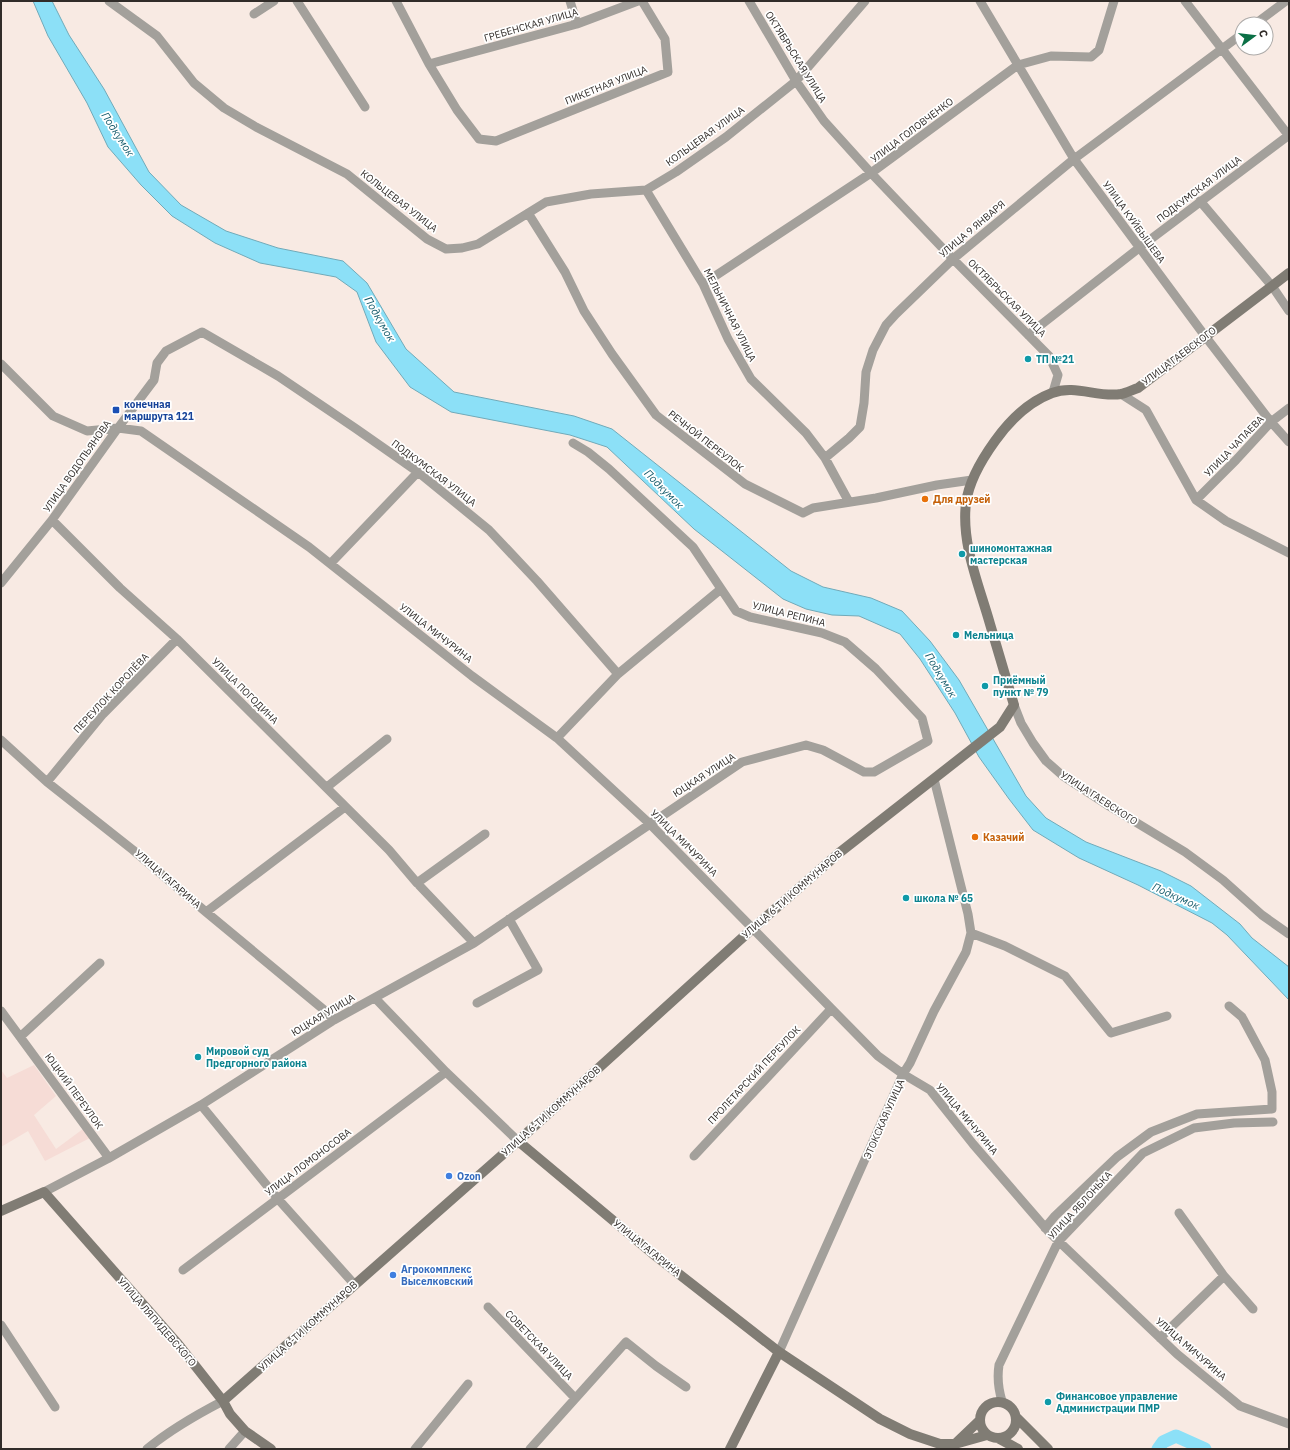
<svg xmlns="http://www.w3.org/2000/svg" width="1290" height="1450" font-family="'IBM Plex Sans',sans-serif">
<rect width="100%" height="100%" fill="#f8eae3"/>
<path fill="#f6dcd6" d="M34,1065L56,1096L34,1115L56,1149L83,1129L90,1138L45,1161L28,1131L1,1147V1070L7,1078Z"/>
<path fill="#8ce0f7" stroke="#71aab9" d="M33,1H52L69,35L104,89L149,172L181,205L226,231L278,248L343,261L367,283L406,349L454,392L574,416L612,429L791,571L823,587L871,598L902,611L930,641L959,680L1026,796L1046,818L1086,842L1161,871L1191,886L1240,924L1252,938L1289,967V1000L1227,935L1212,923L1138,885L1079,858L1033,830L1009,799L979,757L955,713L920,659L900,634L859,616L832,615L806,609L783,599L694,529L607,447L570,435L451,412L410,387L376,342L357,292L336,277L260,263L215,243L172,216L141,185L108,147L87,103L48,36Z"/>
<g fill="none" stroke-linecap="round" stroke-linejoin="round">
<path stroke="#8ce0f7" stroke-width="13" d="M1158,1449L1163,1442L1176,1436L1205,1449"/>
<path stroke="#a3a09b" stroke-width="9" d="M109,1L157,36L194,83L224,108L256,127L347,174L427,239L446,249L462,248L478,244L546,202L591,194L646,190L676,172L726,137L796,81L865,1
M297,1L365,107
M396,1L429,64L457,110L479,139L496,141L668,72L665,39L642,1
M570,1L577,24
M749,1L796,81L824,121L871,173L953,259L1049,356L1058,375L1053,392
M980,1L1074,159L1205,336L1271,422L1289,442
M1185,1L1289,136
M254,14L274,1
M1255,24L1286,1
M429,64L577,24L638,1
M646,190L703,284L728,339L751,379L806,433L825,458
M1200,201L1272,286L1289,311
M528,213L565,272L584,311L612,354L656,415L745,484L803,513L813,508L876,498L937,485L972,480
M703,284L871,173L1018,65L1051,56L1091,57L1099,50L1114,1
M1028,335L1139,248L1289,135
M1,364L53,416L87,431L118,428L141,431L309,547L472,676L557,738L650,824L878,1056L903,1074L930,1090L973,1144L1049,1232L1177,1354L1240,1406L1289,1424
M1121,394L1146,410L1196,500L1226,521L1289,553
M1196,500L1236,460L1271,422L1289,408
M849,502L825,458L849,438L860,427L864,403L866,372L873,350L886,325L896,314L953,259L1074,159L1242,34
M52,520L120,588L177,639L389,850L417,883L474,943
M331,563L418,472
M1,583L52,520L118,428L154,380L157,363L166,351L202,332L278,376L355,428L418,472L489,530L537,581L618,674
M1014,705L1021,723L1033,743L1046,761L1063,776L1109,806L1185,852L1223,880L1262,915L1289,934
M557,738L618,674L721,589
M1,740L47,782L133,850L206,912L323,1009L334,1020
M47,782L103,714L177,639
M327,787L387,739
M417,883L485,834
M206,912L345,807
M971,933L1005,946L1065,976L1111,1033L1167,1016
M375,998L446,1072L518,1141
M477,1003L538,970L509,919
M1,1011L109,1158
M20,1037L100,963
M201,1105L278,1199L355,1285
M694,1156L831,1009
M44,1192L109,1158L201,1105L334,1020L474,943L742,762L806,745L823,750L864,772H874L928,741L922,718L876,669L845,642L822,633L750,617L736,611L693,547L609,469L588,452L573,443
M1179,1213L1224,1276L1253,1309
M1045,1228L1055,1216L1117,1157L1151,1132L1197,1114L1272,1109V1092L1265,1060L1242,1017L1229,1006
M183,1270L446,1072
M488,1307L575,1398
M1,1325L55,1407
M1160,1338L1224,1276
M779,1352L903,1074L910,1063L934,1011L966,952L971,933L968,914L934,779
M1002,1401C998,1388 997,1378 999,1365L1058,1242L1143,1153L1194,1128L1234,1123L1273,1122
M147,1449C171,1429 196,1415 223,1401
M229,1449L245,1431
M415,1449L468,1384
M530,1449L626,1342L656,1366L686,1387"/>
<path stroke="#807c74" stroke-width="10" d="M518,1141L652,1253L779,1352L880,1419L910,1434L940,1444H955L987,1435
M1,1211L44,1192L178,1344L223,1401L230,1414L245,1431L271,1449
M223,1401L518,1141L752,929L839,853L1000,727L1014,705C1006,678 998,651 990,624C979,585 961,544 966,503C969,480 982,459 995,441C1010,420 1028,402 1052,393C1075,384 1098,398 1121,394C1126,393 1132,390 1138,388L1289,273
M980 1420a18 18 0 1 1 36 0a18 18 0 1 1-36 0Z
M1017,1418L1048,1449
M998,1438L1018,1449
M957,1442L979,1421
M730,1449L779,1352"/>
</g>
<g fill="#0f9aa8" stroke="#fff" stroke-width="1.5">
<circle cx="1028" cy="359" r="4"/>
<circle cx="962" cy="554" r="4"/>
<circle cx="956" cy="635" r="4"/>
<circle cx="985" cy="686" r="4"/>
<circle cx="906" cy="898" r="4"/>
<circle cx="198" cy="1057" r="4"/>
<circle cx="1048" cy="1402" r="4"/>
</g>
<rect fill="#1a4fb4" stroke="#fff" stroke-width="1.5" x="112" y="406" width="8" height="8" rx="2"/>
<g fill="#e8710a" stroke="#fff" stroke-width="1.5">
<circle cx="925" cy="499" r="4"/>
<circle cx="975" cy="837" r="4"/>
</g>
<g fill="#3f7fe0" stroke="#fff" stroke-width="1.5">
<circle cx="449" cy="1176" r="4"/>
<circle cx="393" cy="1275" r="4"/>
</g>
<g text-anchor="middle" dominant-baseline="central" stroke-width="3.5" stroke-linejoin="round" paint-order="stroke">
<g font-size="10" fill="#312c29" stroke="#fff">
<text transform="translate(531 25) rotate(-16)">ГРЕБЕНСКАЯ УЛИЦА</text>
<text transform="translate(796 57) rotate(58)">ОКТЯБРЬСКАЯ УЛИЦА</text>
<text transform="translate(606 85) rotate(-22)">ПИКЕТНАЯ УЛИЦА</text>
<text transform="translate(912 130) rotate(-37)">УЛИЦА ГОЛОВЧЕНКО</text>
<text transform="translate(705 136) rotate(-36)">КОЛЬЦЕВАЯ УЛИЦА</text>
<text transform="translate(1199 189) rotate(-37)">ПОДКУМСКАЯ УЛИЦА</text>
<text transform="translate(399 201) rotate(38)">КОЛЬЦЕВАЯ УЛИЦА</text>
<text transform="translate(1134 222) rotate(54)">УЛИЦА КУЙБЫШЕВА</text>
<text transform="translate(972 229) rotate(-40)">УЛИЦА 9 ЯНВАРЯ</text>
<text transform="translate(1007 298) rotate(45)">ОКТЯБРЬСКАЯ УЛИЦА</text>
<text transform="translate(730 315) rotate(63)">МЕЛЬНИЧНАЯ УЛИЦА</text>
<text transform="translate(1179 356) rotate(-37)">УЛИЦА ГАЕВСКОГО</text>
<text transform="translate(706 441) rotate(38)">РЕЧНОЙ ПЕРЕУЛОК</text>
<text transform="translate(1234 446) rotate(-46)">УЛИЦА ЧАПАЕВА</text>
<text transform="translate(77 466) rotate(-55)">УЛИЦА ВОДОПЬЯНОВА</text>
<text transform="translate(434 473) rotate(37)">ПОДКУМСКАЯ УЛИЦА</text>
<text transform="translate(789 614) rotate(14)">УЛИЦА РЕПИНА</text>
<text transform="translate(436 633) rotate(38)">УЛИЦА МИЧУРИНА</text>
<text transform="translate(245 691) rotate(45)">УЛИЦА ПОГОДИНА</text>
<text transform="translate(111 693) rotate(-47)">ПЕРЕУЛОК КОРОЛЁВА</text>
<text transform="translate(704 775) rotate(-33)">ЮЦКАЯ УЛИЦА</text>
<text transform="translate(1099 798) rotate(33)">УЛИЦА ГАЕВСКОГО</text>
<text transform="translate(684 843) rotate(45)">УЛИЦА МИЧУРИНА</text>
<text transform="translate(168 879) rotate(41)">УЛИЦА ГАГАРИНА</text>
<text transform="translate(792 894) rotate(-41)">УЛИЦА 6-ТИ КОММУНАРОВ</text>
<text transform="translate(323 1015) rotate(-31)">ЮЦКАЯ УЛИЦА</text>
<text transform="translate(754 1075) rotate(-47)">ПРОЛЕТАРСКИЙ ПЕРЕУЛОК</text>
<text transform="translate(74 1091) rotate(54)">ЮЦКИЙ ПЕРЕУЛОК</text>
<text transform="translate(551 1111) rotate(-42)">УЛИЦА 6-ТИ КОММУНАРОВ</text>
<text transform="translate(884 1119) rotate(-66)">ЭТОКСКАЯ УЛИЦА</text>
<text transform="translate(967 1119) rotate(50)">УЛИЦА МИЧУРИНА</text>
<text transform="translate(308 1162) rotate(-37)">УЛИЦА ЛОМОНОСОВА</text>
<text transform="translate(1080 1205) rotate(-47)">УЛИЦА ЯБЛОНЬКА</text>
<text transform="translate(647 1248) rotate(39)">УЛИЦА ГАГАРИНА</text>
<text transform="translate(157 1322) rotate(49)">УЛИЦА ЛЯПИДЕВСКОГО</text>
<text transform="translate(308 1326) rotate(-42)">УЛИЦА 6-ТИ КОММУНАРОВ</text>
<text transform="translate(539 1345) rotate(46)">СОВЕТСКАЯ УЛИЦА</text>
<text transform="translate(1191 1349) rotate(41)">УЛИЦА МИЧУРИНА</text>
</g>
<g font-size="10" font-weight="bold" fill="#0d838f" stroke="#fff" text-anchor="start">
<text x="1036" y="359">ТП №21</text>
<text x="970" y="548">шиномонтажная<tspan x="970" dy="12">мастерская</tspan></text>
<text x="964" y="635">Мельница</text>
<text x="993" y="680">Приёмный<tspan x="993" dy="12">пункт № 79</tspan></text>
<text x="914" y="898">школа № 65</text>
<text x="206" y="1051">Мировой суд<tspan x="206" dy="12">Предгорного района</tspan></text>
<text x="1056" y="1396">Финансовое управление<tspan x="1056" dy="12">Администрации ПМР</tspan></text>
</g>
<g font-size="10" font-weight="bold" fill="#164399" stroke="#fff" text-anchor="start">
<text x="124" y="404">конечная<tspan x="124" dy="12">маршрута 121</tspan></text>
</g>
<g font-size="10" font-weight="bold" fill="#c56008" stroke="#fff" text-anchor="start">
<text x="933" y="499">Для друзей</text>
<text x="983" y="837">Казачий</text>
</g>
<g font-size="10" font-weight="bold" fill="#366cbe" stroke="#fff" text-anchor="start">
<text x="457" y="1176">Ozon</text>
<text x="401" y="1269">Агрокомплекс<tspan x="401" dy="12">Выселковский</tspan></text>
</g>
<g font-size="11" font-style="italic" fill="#155b6b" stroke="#fff">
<text transform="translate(118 134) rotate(57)">Подкумок</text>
<text transform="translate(380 319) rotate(60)">Подкумок</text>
<text transform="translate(664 489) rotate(45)">Подкумок</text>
<text transform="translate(941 675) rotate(59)">Подкумок</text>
<text transform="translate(1176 896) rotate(24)">Подкумок</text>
</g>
</g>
<rect width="1290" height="1450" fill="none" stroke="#312c29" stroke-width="4"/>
<g transform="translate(1254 36) rotate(75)"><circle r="19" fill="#ffffff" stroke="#adaba9"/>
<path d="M0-3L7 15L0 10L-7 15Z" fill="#0b7046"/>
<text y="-6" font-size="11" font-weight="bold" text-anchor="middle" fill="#312c29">С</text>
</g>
</svg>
